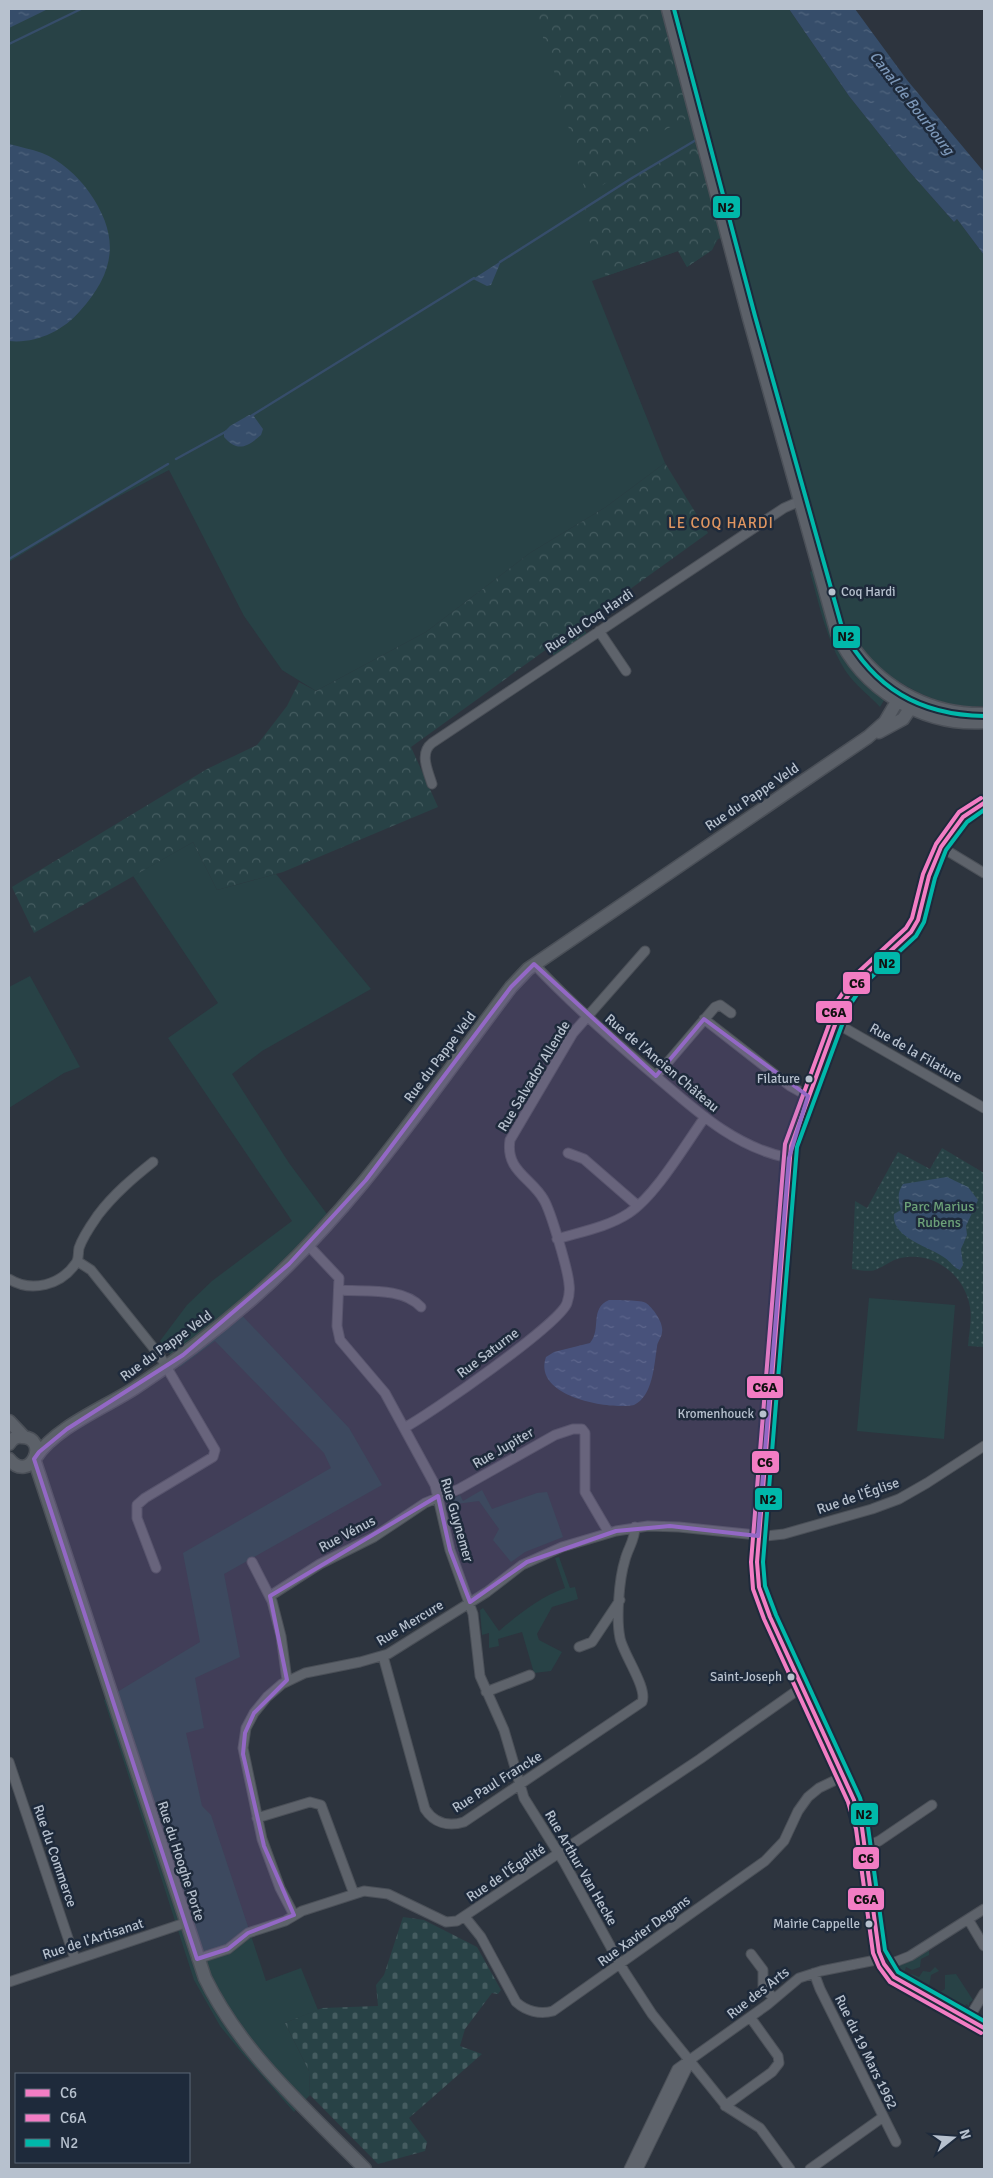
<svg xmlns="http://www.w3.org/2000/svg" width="993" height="2178" font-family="Signika,sans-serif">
<defs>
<pattern id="forest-crowns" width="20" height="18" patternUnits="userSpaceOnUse" patternTransform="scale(1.25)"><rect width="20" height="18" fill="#284246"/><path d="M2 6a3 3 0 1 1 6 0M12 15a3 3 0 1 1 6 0" fill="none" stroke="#455c60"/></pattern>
<pattern id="cemetery-stones" width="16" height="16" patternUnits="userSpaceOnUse" patternTransform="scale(1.25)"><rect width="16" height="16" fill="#284246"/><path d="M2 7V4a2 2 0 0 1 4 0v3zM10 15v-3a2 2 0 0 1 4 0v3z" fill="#455c60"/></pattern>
<pattern id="park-dots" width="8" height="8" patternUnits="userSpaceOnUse" patternTransform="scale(1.25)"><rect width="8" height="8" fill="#284246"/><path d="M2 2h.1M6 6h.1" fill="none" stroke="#455c60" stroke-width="1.8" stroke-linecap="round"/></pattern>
<pattern id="water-ripples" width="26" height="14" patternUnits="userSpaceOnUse" patternTransform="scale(1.25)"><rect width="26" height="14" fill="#364d6a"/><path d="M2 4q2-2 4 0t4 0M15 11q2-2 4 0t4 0" fill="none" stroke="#51657e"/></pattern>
</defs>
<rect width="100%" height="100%" fill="#2d343e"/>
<path fill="#284246" d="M9,9H789L849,96L908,170L954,222L957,219L984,255V706C951,709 924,697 896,680L880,707C871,697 859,688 850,677C828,648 820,607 810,572L824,562L735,234L718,239L712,250L687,267L678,251L592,281L665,463L606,507L530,553L426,632L316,691L282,670L244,616L169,470L110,501L9,562Z
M193,842L217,890L276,874L371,989L262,1051L232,1074L289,1163L327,1214L268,1277L234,1307L349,1428L382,1485L224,1574L240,1657L195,1678L204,1728L186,1733L202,1806L211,1815L266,1981L301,1968L318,2010L285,2023L309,2071L310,2095L294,2112L242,2053L220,2026L194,1980L104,1700L200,1642L183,1553L331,1468L324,1453L215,1341L180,1367L160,1341L187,1305L212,1281L292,1221L168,1038L218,1003L133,876Z
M30,976L80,1067L64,1073L9,1108V987Z
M869,1298L955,1305L944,1439L857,1431Z
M482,1490L492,1509L537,1493L547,1492L563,1537L525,1552L511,1562L493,1540L499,1529L479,1501L448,1505L450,1500L460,1495L463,1501Z
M559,1557L570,1588L575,1587L578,1599L552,1607L537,1634L539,1640L562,1652L551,1671L534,1673L522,1632L498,1639L499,1646L489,1648V1633L482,1635L480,1610L483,1608L499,1631C519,1614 540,1597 565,1588L555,1558Z
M929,1949V1955L921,1959L920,1967L912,1970L906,1967L904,1973L898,1970V1965L911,1961Z
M935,1967L939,1971L931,1975L929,1988L909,1976L912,1974L919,1977L923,1971L930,1972Z
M956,1974L973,2000L969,2003V2006L966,2004L965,2007L938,1993L945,1989V1975Z"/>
<path fill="url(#forest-crowns)" d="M536,9H660L689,117L635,146L642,161L586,195L553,67L558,58L547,54Z
M695,139L721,228L712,250L687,267L678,251L606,276L588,238L585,209Z
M665,463L708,533L411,747L438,807L283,872L217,890L193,842L34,933L12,887L207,769L257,745L287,706L299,682L316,691L426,632L530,553L606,507Z"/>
<path fill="url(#cemetery-stones)" d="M403,1917L424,1920L477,1947L501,1990L498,1994L492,1993L465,2029L460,2046L482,2054L409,2118L427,2142L425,2151L378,2164L310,2095L309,2071L285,2023L322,2008L378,2006L376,1985L384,1975Z"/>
<path fill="url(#park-dots)" d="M582,627L587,634L555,657L549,649Z
M942,1148L984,1173V1347L968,1346C969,1334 972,1319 970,1307C965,1277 938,1254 907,1257C892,1258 886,1266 875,1270C869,1272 858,1270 852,1269L855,1201L867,1208L898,1152L930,1169Z"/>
<path fill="url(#water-ripples)" d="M9,9H48L9,28Z
M789,9H855L907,80L984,172V255L957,219L954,222L908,170L849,96Z
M9,144C20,147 31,149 42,153C60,160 78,176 89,192C120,236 116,271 80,311C63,331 35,344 9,341Z
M501,261L491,285L487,286L473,279Z
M249,415H253L263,429L261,435C246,448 237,452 224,437V432L230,426Z
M947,1177L968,1187L978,1200L966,1226L967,1235L961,1249L963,1265L960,1270C953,1267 951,1262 945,1258C930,1247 891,1238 894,1214L901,1210C898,1199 897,1193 903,1184Z
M609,1300C616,1300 642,1300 646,1303C653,1308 664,1323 662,1332C662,1337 657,1342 657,1347C654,1365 653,1396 634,1405C609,1410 532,1397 546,1357L554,1352L590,1343C602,1329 589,1309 609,1300Z"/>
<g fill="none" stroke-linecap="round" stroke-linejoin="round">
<path stroke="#364d6a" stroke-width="2.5" d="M9,44L81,9
M500,262L632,178L696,140
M251,416L474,278
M176,459L227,431
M9,559L168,464"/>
<defs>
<path id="street" d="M599,631L626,671
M432,784C428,771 419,753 432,743L784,508L800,501
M941,847L984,873
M534,964C569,1001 607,1035 646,1068C689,1104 731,1147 789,1158
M704,1019L790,1086L808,1096
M834,1022L984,1108
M656,1076L715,1007L720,1005L731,1013
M568,1153L584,1159L638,1206
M557,1239C580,1232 608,1227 629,1213C656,1195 685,1145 705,1117
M308,1245L339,1278L337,1326L340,1340L385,1393L435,1485L450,1550L473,1614L480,1676L504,1730L524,1798L564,1862L624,1971L652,2014L727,2107L760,2128L790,2169
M77,1261L91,1270L160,1356L215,1450L213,1457L145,1498L137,1505V1518L156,1568
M9,1279C32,1293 61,1285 76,1263C79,1259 78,1253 79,1248C83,1236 91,1225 98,1215C114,1194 133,1178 153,1162
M340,1290C366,1292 402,1287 421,1307
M404,1428C430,1414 560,1324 567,1303C569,1297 570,1290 569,1284C568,1270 551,1212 544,1200C532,1178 505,1171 510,1140L573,1033L645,951
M252,1562L272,1601L281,1636L287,1680
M270,1596L320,1564L374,1537L425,1503L459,1489L555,1435L573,1429H582L585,1433V1492L609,1533
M579,1647L592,1642L620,1600
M383,1656L425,1809C434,1823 448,1827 464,1822L642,1702C648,1688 623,1654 620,1638C616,1619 619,1579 625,1560C628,1548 635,1540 635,1527
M486,1692L530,1675
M9,1762L75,1959
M257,1818L310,1802L321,1805L354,1894
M865,1847L879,1841L932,1805
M294,1915L280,1888L262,1839L243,1748L246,1728L254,1713L267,1697L282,1684L305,1673L360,1662L388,1654L487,1592L522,1565L562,1547L616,1531L648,1526L679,1527L766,1536L784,1534L872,1509L899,1499L927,1483L984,1446
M465,1917L481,1937L516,2002C526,2011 540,2015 553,2011L765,1861L784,1841L798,1811L808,1797L819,1788L844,1776
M968,1919L984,1946
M751,1954L763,1970V1986L774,1999
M197,1959L228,1949L248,1933L285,1921L302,1911L364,1891L388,1894L446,1922L457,1921L700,1759L802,1687
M885,1966L910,1956L984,1909
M814,1973L820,1989L896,2142
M9,1982L185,1923
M969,2018L984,1993
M725,2106L772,2072L779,2063L778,2056L750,2017
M629,2169L677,2069L767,2005L799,1978L821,1971L881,1959
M638,2169L690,2062
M810,2169L883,2117"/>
<path id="secondary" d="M668,9L749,318L837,633C862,689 922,726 984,722
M855,650C886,691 933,715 984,714
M879,732L903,719L915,701
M984,803L963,817L941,847L929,876L918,920L911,932L859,980L843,1003L791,1146L757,1562L759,1587L770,1617L854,1800L862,1828L879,1952L884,1964L894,1977L984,2028
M9,1421L24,1437
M9,1444C12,1439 16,1436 22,1437C51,1438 30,1485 9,1459
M36,1457C56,1427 104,1408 135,1388C176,1361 215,1331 252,1299C355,1209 429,1095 511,987L528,969L868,737L885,722L902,693
M34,1459L205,1978C242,2054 307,2110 365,2169"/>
</defs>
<use href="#street" stroke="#4b5058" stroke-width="11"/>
<use href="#secondary" stroke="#4b5058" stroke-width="15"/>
<use href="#street" stroke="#5e636b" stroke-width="9"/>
<use href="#secondary" stroke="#5c6169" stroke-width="12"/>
<defs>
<path id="bus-1" d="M984,803L963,817L941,847L929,876L918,920L911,932L859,980L843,1003L791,1146L757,1562L759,1587L770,1617L854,1800L862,1828L879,1952L884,1964L894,1977L984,2028"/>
<path id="bus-2" d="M981,798L959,812L936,844L923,874L912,918L906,928L854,976L838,1000L785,1144L751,1562L753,1589L764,1619L848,1802L856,1829L873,1953L879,1967L890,1982L981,2033"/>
<path id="bus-3" d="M674,9L755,316L843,631C874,688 919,715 984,716
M984,810L967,822L946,850L935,878L924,922L916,936L864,984L849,1006L797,1147L763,1562L765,1586L776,1615L860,1798L868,1827L885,1950L898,1972L984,2021"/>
</defs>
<use href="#bus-1" stroke="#1e2a3b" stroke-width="8"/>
<use href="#bus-2" stroke="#1e2a3b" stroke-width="8"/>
<use href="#bus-3" stroke="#1e2a3b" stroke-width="8"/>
<use href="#bus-1" stroke="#f27dc4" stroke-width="4"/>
<use href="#bus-2" stroke="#f27dc4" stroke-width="4"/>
<use href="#bus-3" stroke="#00b8aa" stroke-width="4"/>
</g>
<path fill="#9368c5" fill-opacity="0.2" stroke="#9368c5" stroke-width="4" stroke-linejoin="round" d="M534,964L656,1076L704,1019L808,1096L789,1158L758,1536L670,1526L616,1531L527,1562L470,1602L450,1550L438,1496L270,1596L287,1680L254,1713L245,1733L243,1754L264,1846L294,1915L248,1933L228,1949L197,1959L34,1459L39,1452L67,1429L183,1355L289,1264L366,1180L511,987Z"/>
<g fill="#b7c1ce" stroke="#1e2a3b" stroke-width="2">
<circle cx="832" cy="592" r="4.5"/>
<circle cx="809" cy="1079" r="4.5"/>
<circle cx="763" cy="1414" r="4.5"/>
<circle cx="791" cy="1677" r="4.5"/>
<circle cx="869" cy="1924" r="4.5"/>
</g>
<g text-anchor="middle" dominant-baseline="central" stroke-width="5" stroke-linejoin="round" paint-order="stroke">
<g font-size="13" fill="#b7c1ce" stroke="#1e2a3b" text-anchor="end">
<text x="841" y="592" text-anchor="start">Coq Hardi</text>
<text x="800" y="1079">Filature</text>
<text x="754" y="1414">Kromenhouck</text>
<text x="782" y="1677">Saint-Joseph</text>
<text x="860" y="1924">Mairie Cappelle</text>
</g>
<g font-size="14" fill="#b7c1ce" stroke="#1e2a3b">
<text transform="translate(589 621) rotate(-34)">Rue du Coq Hardi</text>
<text transform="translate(752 797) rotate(-34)">Rue du Pappe Veld</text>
<text transform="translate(916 1053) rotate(30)">Rue de la Filature</text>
<text transform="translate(440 1057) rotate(-53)">Rue du Pappe Veld</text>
<text transform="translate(662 1063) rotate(40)">Rue de l'Ancien Château</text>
<text transform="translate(534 1076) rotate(-59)">Rue Salvador Allende</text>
<text transform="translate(166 1346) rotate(-36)">Rue du Pappe Veld</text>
<text transform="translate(488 1353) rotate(-37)">Rue Saturne</text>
<text transform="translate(503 1448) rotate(-30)">Rue Jupiter</text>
<text transform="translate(858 1496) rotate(-19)">Rue de l'Église</text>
<text transform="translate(457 1520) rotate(74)">Rue Guynemer</text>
<text transform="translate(347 1534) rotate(-28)">Rue Vénus</text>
<text transform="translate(410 1623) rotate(-31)">Rue Mercure</text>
<text transform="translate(497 1782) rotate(-32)">Rue Paul Francke</text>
<text transform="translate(55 1856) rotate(71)">Rue du Commerce</text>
<text transform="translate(181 1861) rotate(72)">Rue du Hooghe Porte</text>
<text transform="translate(581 1868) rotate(60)">Rue Arthur Van Hecke</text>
<text transform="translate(506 1873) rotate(-34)">Rue de l'Égalité</text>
<text transform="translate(644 1931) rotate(-36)">Rue Xavier Degans</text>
<text transform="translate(93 1939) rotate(-18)">Rue de l'Artisanat</text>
<text transform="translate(758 1993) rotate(-38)">Rue des Arts</text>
<text transform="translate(866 2052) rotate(64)">Rue du 19 Mars 1962</text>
</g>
<g font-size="14" fill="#6ca178" stroke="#1e2a3b">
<text x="939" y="1206">Parc Marius<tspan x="939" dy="16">Rubens</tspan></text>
</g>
<g font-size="15" font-style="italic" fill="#7c97b8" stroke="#1e2a3b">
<text transform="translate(912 103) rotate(52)">Canal de Bourbourg</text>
</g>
<g font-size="15" letter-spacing="1" fill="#e09661" stroke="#1e2a3b">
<text x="721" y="523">LE COQ HARDI</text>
</g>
</g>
<g stroke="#1e2a3b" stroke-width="2">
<rect x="712" y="195" width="29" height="24" rx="5" fill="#00b8aa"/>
<rect x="832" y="625" width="29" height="24" rx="5" fill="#00b8aa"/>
<rect x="873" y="951" width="28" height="24" rx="5" fill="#00b8aa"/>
<rect x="842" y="971" width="29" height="24" rx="5" fill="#f27dc4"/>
<rect x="815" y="1000" width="38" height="24" rx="5" fill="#f27dc4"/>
<rect x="746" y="1375" width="38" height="24" rx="5" fill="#f27dc4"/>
<rect x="751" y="1450" width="29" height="24" rx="5" fill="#f27dc4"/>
<rect x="754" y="1487" width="29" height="24" rx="5" fill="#00b8aa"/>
<rect x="850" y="1802" width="29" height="24" rx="5" fill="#00b8aa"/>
<rect x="852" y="1846" width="28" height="24" rx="5" fill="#f27dc4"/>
<rect x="847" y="1887" width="38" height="24" rx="5" fill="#f27dc4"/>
</g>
<g font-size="14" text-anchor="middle" font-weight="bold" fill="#111">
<text x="726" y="212">N2</text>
<text x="846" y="641">N2</text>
<text x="887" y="968">N2</text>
<text x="857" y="988">C6</text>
<text x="834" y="1017">C6A</text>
<text x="765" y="1392">C6A</text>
<text x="765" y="1467">C6</text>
<text x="768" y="1504">N2</text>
<text x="864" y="1819">N2</text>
<text x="866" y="1863">C6</text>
<text x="866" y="1904">C6A</text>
</g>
<rect width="993" height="2178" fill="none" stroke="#b7c1ce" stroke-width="20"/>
<rect x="15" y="2073" width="175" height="90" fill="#1e2a3b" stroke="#5b6676"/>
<rect x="25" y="2089" width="25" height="8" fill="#f27dc4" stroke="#5b6676"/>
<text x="60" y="2098" font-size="15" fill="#b7c1ce">C6</text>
<rect x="25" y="2114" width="25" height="8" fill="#f27dc4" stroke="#5b6676"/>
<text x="60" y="2123" font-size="15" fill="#b7c1ce">C6A</text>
<rect x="25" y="2139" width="25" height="8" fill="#00b8aa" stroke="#5b6676"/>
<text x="60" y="2148" font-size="15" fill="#b7c1ce">N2</text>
<g transform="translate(953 2138) rotate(73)" stroke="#1e2a3b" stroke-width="4" paint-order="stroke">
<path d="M0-4L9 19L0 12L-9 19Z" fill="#b7c1ce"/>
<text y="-8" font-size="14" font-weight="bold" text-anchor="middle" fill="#b7c1ce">N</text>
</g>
</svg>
